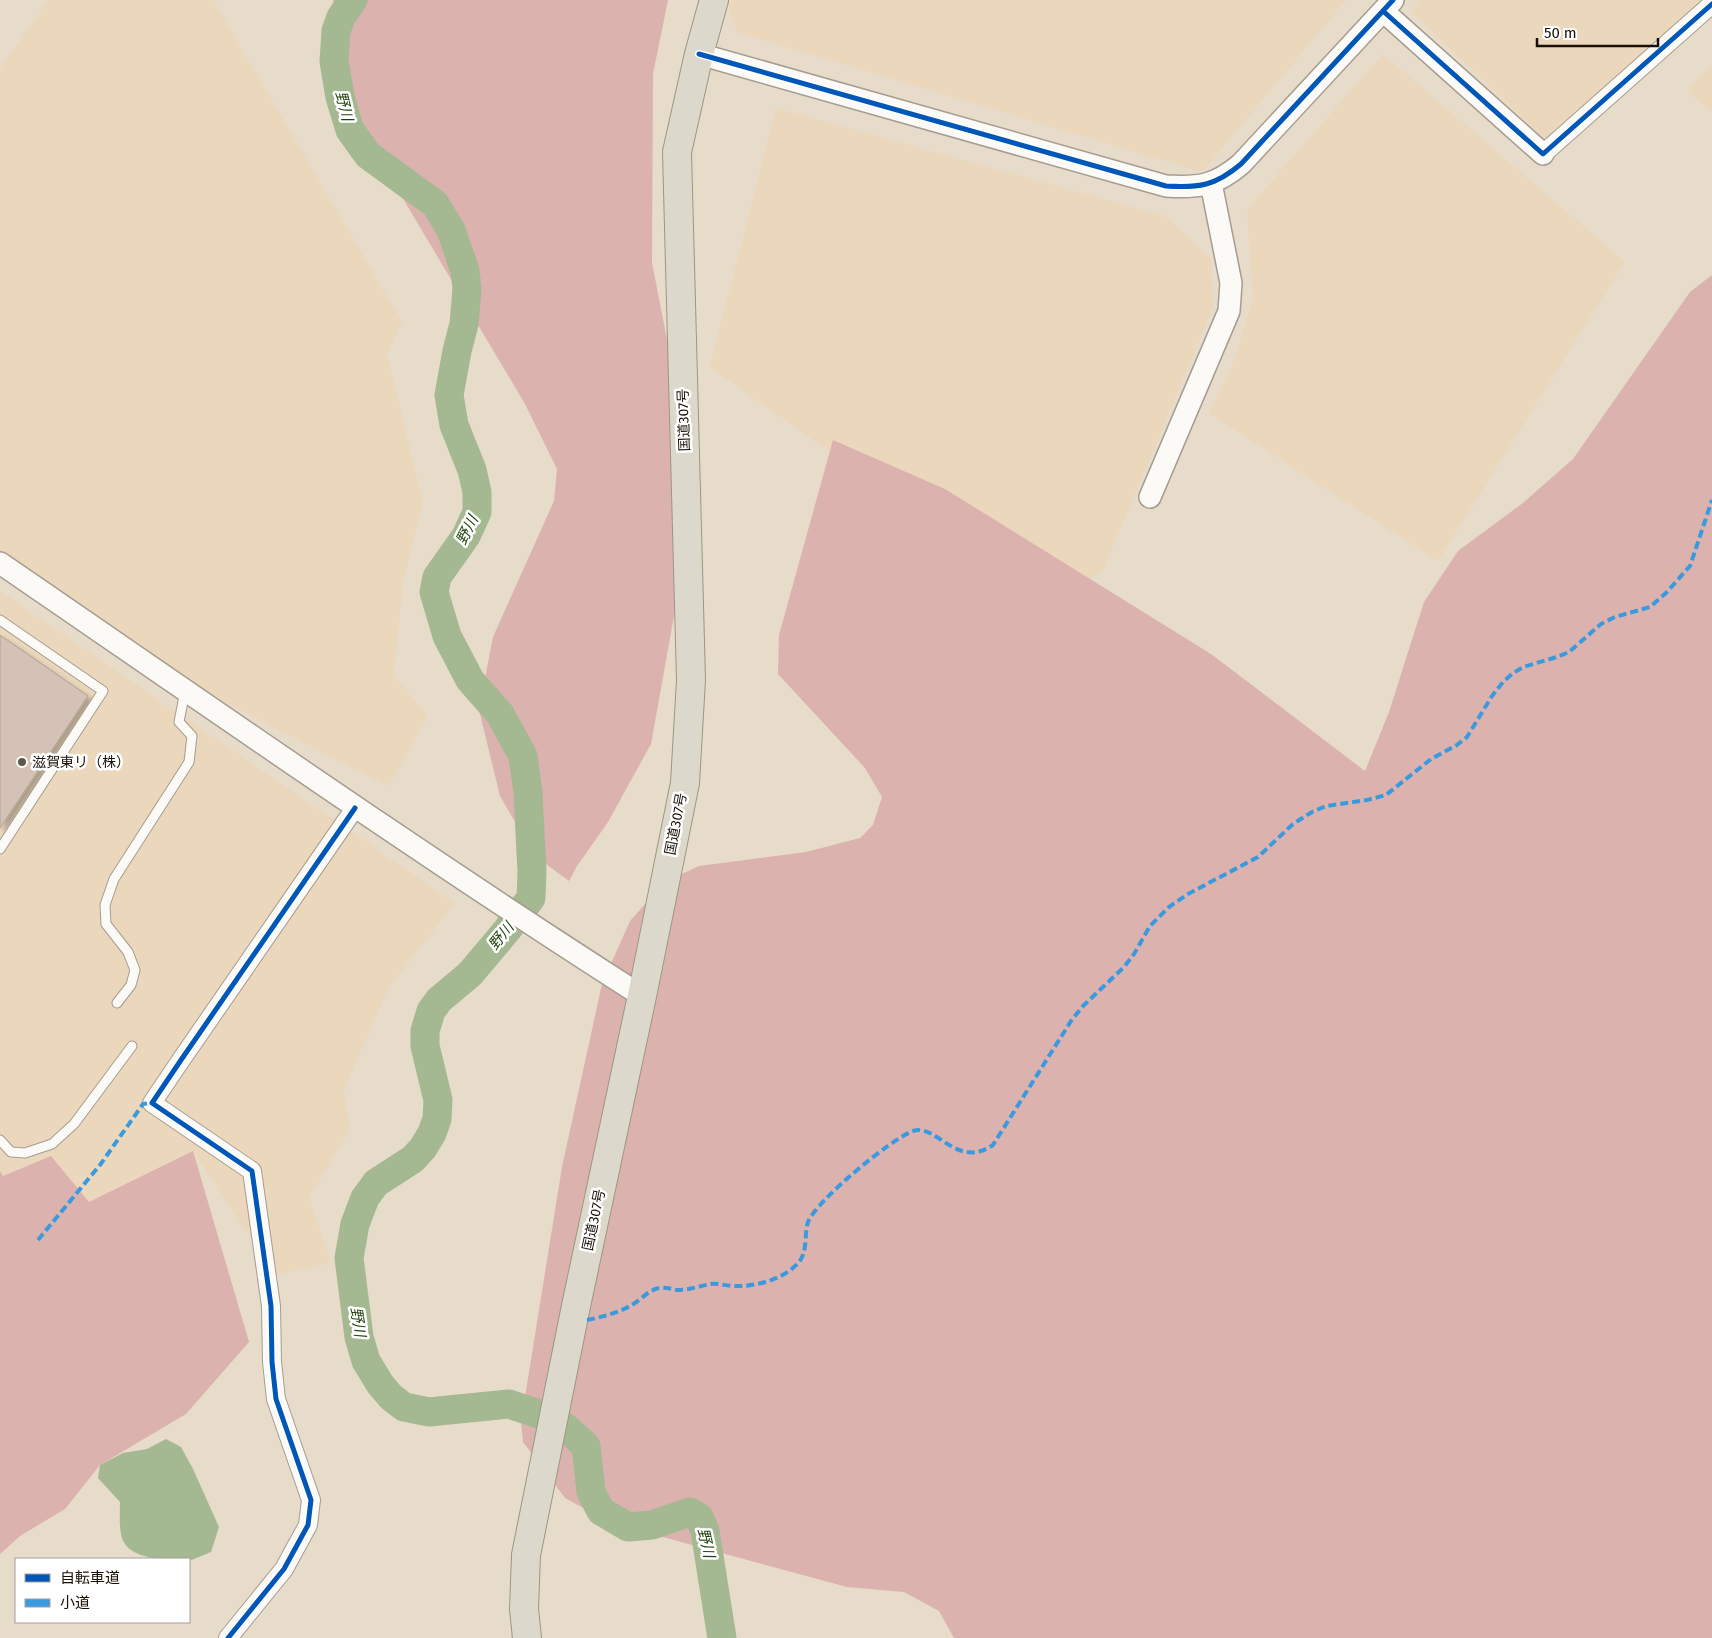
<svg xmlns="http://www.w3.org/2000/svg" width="1712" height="1638" font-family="'Fira Sans','Noto Sans JP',sans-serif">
<defs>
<filter id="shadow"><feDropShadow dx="4.5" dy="4.5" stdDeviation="2.5" flood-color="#0004"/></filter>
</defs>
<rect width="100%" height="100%" fill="#e7dbca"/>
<path fill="#ebd7bb" d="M49,0H213L402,322L387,355L423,502L403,583L394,676L428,716L389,786L180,679L0,554V69Z
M732,0H1346L1202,172L737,32L729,8Z
M1420,0H1703L1545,139L1411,11Z
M1383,54L1625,262L1438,561L1209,413L1233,364L1253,299L1247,210Z
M1712,64V112L1687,91Z
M776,108L1165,216L1211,259L1213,307L1102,573L1072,585L887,492L710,367Z
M0,591L455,903L389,987L344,1090L350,1129L309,1197L331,1263L275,1275L193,1151L89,1202L51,1156L3,1176L0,1171Z"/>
<path fill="#dbb2ae" d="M333,0H668L653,74L652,263L672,365L681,577L651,744L608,822L577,866L569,881L535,856L500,796L479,710L493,637L554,501L557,469L525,404L370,143L334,36Z
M1712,275V1638H954L939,1611L904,1592L847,1587L611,1523L565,1498L523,1442L521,1422L562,1167L602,984L630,921L662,885L673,878L699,866L806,852L860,838L873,825L882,797L865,768L778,674L779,635L833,440L945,489L1211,654L1365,771L1389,712L1424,602L1458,551L1523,503L1573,459L1690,292Z
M193,1151L249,1342L186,1414L100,1465L65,1509L20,1536L0,1554V1171L3,1176L51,1156L89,1202Z"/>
<path fill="#a4b991" d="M166,1439L181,1447L193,1469L219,1527L211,1552L189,1561V1559C167,1559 126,1562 121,1534C119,1524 120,1513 120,1502L98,1478L100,1465L123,1453L147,1449Z"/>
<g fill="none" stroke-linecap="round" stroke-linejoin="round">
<path stroke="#a4b991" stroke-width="29" d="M353,0L341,17L336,31L334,61L340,97L350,130L368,155L435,204L451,230L465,271L467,289L464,324L457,351L449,395L454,425L472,470L477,492V512L466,536L437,577L434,592L447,636L470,680L500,714L523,756L528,793L532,872L531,898L507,930L470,974L439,1000L431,1011L425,1031V1046L438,1100L437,1119L432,1133L423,1148L413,1159L376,1183L365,1198L355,1224L349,1258L359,1337L366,1361L380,1384L391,1397L404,1407L429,1412L509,1404L545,1416L565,1427L586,1446L591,1492L601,1511L628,1527L652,1525L690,1512L699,1517L705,1531L722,1638"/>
</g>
<path fill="#d3c2b5" stroke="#ada197" filter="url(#shadow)" d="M0,635L88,696L0,828Z"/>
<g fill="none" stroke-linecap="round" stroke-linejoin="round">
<defs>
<path id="service" d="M0,620L103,691L0,849
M117,1003L131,985L135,970L128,952L106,924L105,905L114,879L189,762L192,736L179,722L185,691
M0,1140L11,1152L25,1153L52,1144L74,1124L132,1046"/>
<path id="minor" d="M1543,154L1712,4
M228,1638L284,1569L308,1525L311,1500L276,1399L272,1362L271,1306L252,1171L152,1103L181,1060L355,808"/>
<path id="tertiary" d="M1383,11L1543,154
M699,54L1166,186C1199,188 1215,186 1241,164L1393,0
M1150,497L1229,311L1231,283L1211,183
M0,563C213,709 424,857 642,996"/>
<path id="trunk" d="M527,1638L524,1609L526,1555L576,1306L642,996L685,783L691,680L677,152L699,54L714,0"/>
</defs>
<use href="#service" stroke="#a69c90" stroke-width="11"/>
<use href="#minor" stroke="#a69c90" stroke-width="20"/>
<use href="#tertiary" stroke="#a69c90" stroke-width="24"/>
<use href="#trunk" stroke="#9c9680" stroke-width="30"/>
<use href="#service" stroke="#fbfaf7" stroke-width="9"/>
<use href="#minor" stroke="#fbfaf7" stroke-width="18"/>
<use href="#tertiary" stroke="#fbfaf7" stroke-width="21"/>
<use href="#trunk" stroke="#dcd9cc" stroke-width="28"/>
<path stroke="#3b9add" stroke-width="4" stroke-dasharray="8 4" stroke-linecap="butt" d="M38,1240L100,1165L143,1104L152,1103
M587,1320C602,1317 617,1313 630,1306C640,1301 648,1290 659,1288C666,1287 671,1289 677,1290C689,1290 700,1286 711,1284C718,1283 726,1286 734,1286C755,1287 785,1279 799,1262C808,1251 804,1234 808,1222C817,1200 891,1139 913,1131C937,1123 956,1170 993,1145L1071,1021L1083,1006L1124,967L1134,954L1150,926L1169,907L1188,894L1258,857L1293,824L1312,812L1326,806L1367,800L1386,795L1431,759L1457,745L1467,737L1492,696L1503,682L1512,674L1523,667L1557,657L1569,652L1601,624L1615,617L1650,607L1666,593L1690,566L1712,500"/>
<defs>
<path id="cycleway" d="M1383,11L1543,154L1712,4
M699,54L1166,186C1199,188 1215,186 1241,164L1393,0
M228,1638L284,1569L308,1525L311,1500L276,1399L272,1362L271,1306L252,1171L152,1103L181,1060L355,808"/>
</defs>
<use href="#cycleway" stroke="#fff" stroke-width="8"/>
<use href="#cycleway" stroke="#0057b8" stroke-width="5"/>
</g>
<circle fill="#60574b" stroke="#fff" stroke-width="2" cx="22" cy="762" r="5"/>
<g text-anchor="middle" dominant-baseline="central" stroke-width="5" stroke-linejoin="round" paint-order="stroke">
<g font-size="14" fill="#181006" stroke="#fff">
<text transform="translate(684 420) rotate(-92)">国道307号</text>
<text transform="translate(676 824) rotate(-79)">国道307号</text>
<text transform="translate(594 1220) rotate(-78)">国道307号</text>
</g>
<g font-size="14" fill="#181006" stroke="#fff" text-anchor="start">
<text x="32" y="762">滋賀東リ（株）</text>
</g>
<g font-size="15" font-style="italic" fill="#20420d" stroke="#fff">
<text transform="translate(344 106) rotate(76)">野川</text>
<text transform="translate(467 530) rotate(-63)">野川</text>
<text transform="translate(501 936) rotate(-51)">野川</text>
<text transform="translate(358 1322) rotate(81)">野川</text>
<text transform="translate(706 1543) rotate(77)">野川</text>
</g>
</g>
<rect x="15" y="1558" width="175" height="65" fill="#ffffff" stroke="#a39f9b"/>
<rect x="25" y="1574" width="25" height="8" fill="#0057b8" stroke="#a39f9b"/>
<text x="60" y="1583" font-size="15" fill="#181006">自転車道</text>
<rect x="25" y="1599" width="25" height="8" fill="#3b9add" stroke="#a39f9b"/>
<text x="60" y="1608" font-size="15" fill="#181006">小道</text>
<path d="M1537 38v8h121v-8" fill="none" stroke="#181006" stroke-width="2.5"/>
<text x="1544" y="38" font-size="15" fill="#181006" stroke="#ffffff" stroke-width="4" paint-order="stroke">50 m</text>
</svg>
